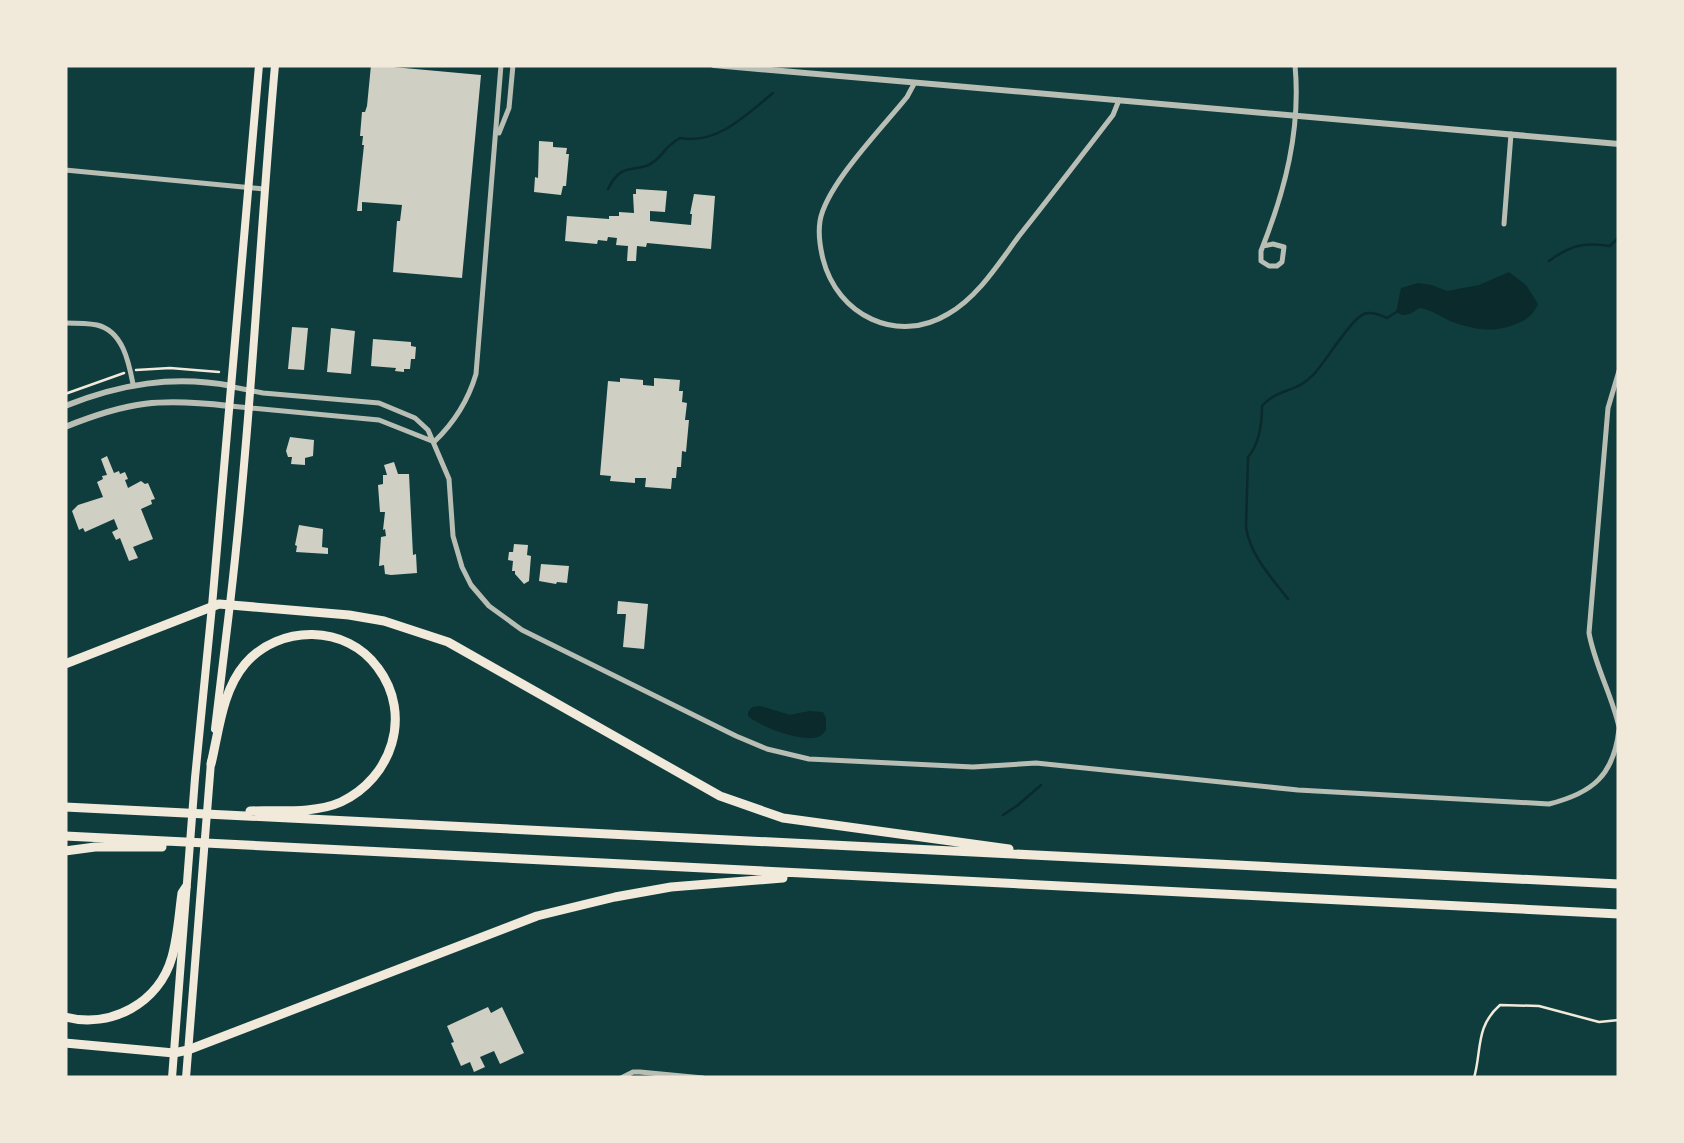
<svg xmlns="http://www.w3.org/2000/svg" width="1684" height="1143" font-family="'IBM Plex Sans',sans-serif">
<rect width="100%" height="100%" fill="#0f3d3e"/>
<path fill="#0a2a2b" d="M1509,272L1526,285L1538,304C1534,314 1527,320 1516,324C1493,333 1478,330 1455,323C1441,318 1434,310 1419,308C1411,314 1405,318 1396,312L1401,288L1418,283L1432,285L1447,291L1479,285Z
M761,706L790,715L809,711L823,712L826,718V730C824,732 822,735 820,736C804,744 759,726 748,716V712L752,707Z"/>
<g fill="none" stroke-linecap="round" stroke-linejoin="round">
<path stroke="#0a2a2b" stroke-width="2.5" d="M608,189C623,158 638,176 656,160C666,151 666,146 680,138C717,145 746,115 773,93
M1549,261C1571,245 1584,242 1610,246L1619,237
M1288,599C1271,577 1250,555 1246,527L1248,457C1260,443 1262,424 1262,406C1278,388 1297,393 1314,374C1326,361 1351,319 1364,314C1371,311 1380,315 1387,318L1398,311
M1003,815L1018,805L1041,785"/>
</g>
<path fill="#cfcfc3" d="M371,65L481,75L462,278L393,272L397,221H400L402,205L362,202V211H357L364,145H362L363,136H360L362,112H365L367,106Z
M539,141L553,142V147L567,148L566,154H569L566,186H563L561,195L534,192L535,177L538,178Z
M636,189L667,191L665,212L650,211V221L691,225L692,214H690L694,194L715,196L711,249L647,243L646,247L637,246L636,261H627L628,246L616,245L617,238L608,237L607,241L598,240L597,244L565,241L567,216L609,219V216H619V212L634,213L633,194H636Z
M292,327L308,328L304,370L288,369Z
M331,328L355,331L351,374L327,372Z
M373,339L411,342V346L416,347L415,359H411L410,369H404V372L395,371L396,368L371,366Z
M620,378L643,380V385L654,386V378L680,380L679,391H683L682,402L687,403L685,420H689L686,452L682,451L681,467H677L676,478H672L671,489L645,487L646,478H635V483L610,481L611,476L600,475L608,381L620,382Z
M290,437L314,440L313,456L305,458V465L291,464L292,457H288L286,451Z
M107,456L114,473L119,471L120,474L125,472L128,479L125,480L128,488L141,481L145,484L148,483L155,499L151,500L152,504L141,509L153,539L133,547L138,558L129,561L120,538L116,540L112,532L118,529L114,519L85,532L83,528L79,530L72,511L78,505L103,497L97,482L103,479L102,476L107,475L101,459Z
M394,462L398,474H409L413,555L416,554L417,573L391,575L385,574L384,565L379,566L381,537L386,536L385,529L383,530L385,512H380L378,485L383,484V475H387L384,465Z
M299,525L323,529L322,547L328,548V554L296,552L297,546L295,545Z
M514,544L528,545L527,555L531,556L529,581L524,584L515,574V571H512L513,561L508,560L509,552H513Z
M541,564L569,566L567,583L557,582L556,584L539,581Z
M618,601L648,604L644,649L623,647L626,614H617Z
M488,1007L491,1013L502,1007L524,1053L500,1064L494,1051L480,1057L485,1067L474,1072L470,1062L461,1066L451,1043L454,1042L447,1026Z"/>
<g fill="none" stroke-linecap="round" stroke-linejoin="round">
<path stroke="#f1e9da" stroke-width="2.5" d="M136,370L170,368L219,372
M65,394L124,373
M1474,1078C1482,1050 1475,1027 1500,1005L1539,1006L1599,1022L1619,1020"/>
<path stroke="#b8beb3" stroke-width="5" d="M914,84L907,97C883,127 826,185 820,221C818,234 820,247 823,259C837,315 897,345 948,314C978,297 999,263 1019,236C1051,196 1082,155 1113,115L1119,100
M499,133L509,108L513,65
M65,170L264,189
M1504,224L1511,134
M1263,246L1273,244L1284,247L1282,262L1277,266H1269L1261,261V251C1285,191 1301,130 1295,65
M65,323C75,323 87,323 97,325C123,331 129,363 133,384
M1619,371L1608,408L1589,633C1595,666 1612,695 1619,727
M233,387L263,393L379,403L415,418L428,430L449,479L453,536L462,567L471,585L489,606L522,630L736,736L767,749L809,759L830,760L973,767L1036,763L1298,790L1549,804C1593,793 1614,775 1619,729
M230,406L379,420L432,441
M434,442C455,422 468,401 476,374L501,65
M621,1078L633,1072H640L703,1078"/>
<path stroke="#b8beb3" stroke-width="6" d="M714,65L1619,144
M65,406C120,384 173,375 232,386
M65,427C129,401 161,398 229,406"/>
<path stroke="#f1e9da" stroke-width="8" d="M230,604C251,425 259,245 275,65
M212,606L259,65"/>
<path stroke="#f1e9da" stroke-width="8" d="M215,729L230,604
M172,1078L195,778L212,606
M186,1078L211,762"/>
<path stroke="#f1e9da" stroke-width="9" d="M65,664L219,604L349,615L384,621L448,642L720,796L783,818L1009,849
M211,764C219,731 222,691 245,664C279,624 347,624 378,668C413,715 392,778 341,802C314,814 278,810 250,811
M65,807L1619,884
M65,836L1619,914
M65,851L95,847H162
M65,1017C111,1029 159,1003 172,957C178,936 179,914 182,893L186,887
M65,1043L174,1053L188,1050L537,916L615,897L671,887L783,878"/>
</g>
<rect width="1684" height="1143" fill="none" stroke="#f1e9da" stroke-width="135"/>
</svg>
